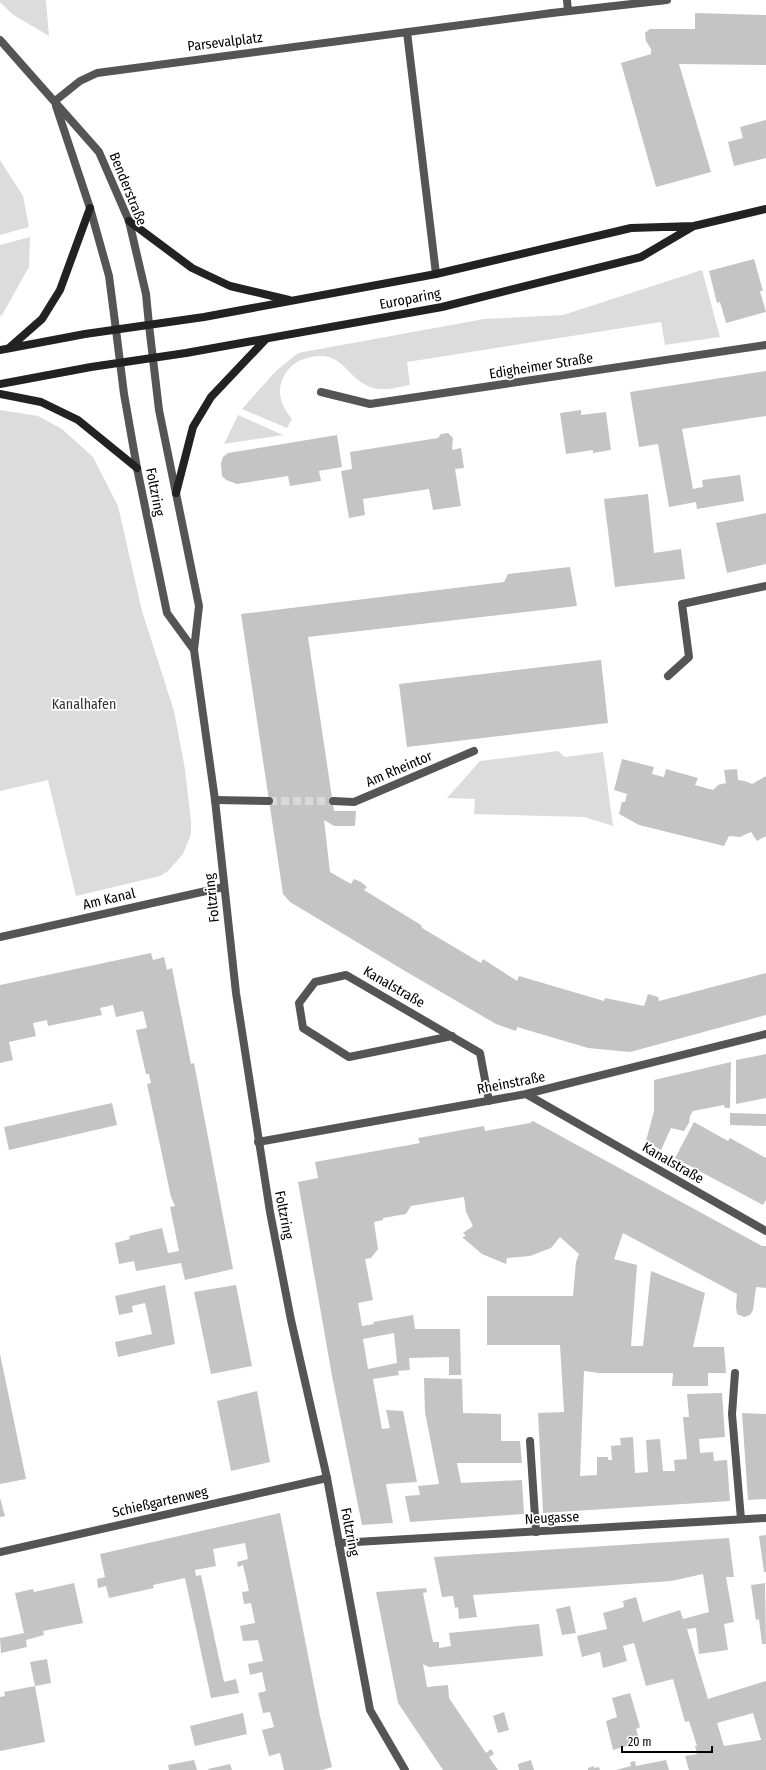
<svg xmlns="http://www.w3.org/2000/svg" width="766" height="1770" font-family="'Fira Sans Condensed',sans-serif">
<rect width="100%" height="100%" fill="#fff"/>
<path fill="#dcdcdc" d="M0,0H46L49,36L12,14L0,2Z
M0,160L23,196L29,227L0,235Z
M30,237L29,267L2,315L0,316V245Z
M702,270L720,337L665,345L661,322L407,362L410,385C399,387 385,391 373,388C343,378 344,346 304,359C294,362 286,370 282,380C277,395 282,407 292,419L287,428L242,409L276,371L298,353L484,319L563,315Z
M0,410L38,416L62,429L93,457L118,506L142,611L174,711L185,769L191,821V834L183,854L168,871L160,876L76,896L48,780L0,791Z
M238,415L283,435L224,444Z
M558,751L565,757L603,752L613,826L584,817L474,814L475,799L447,798L480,761Z"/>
<path fill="#c4c4c4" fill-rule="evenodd" d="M695,13L766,15V65L679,64L711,172L656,187L621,63L651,54V49L646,41L645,33L650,29H695Z
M766,120V158L734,166L728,142L743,138L740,127Z
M754,259L763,291H760L766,312L726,323L720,302L717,303L709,271Z
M766,371V416L682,429L693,489L703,487L702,480L740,475L744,501L697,509L696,502L669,507L658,444L639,447L630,392Z
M581,410V415L606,412L611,450L593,453V450L566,454L560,413Z
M448,433L453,438L452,450L461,448L464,468L455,469L461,506L433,510L429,489L363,499L365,515L349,518L341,471L352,469L350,452L438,438L441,434Z
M337,435L342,467L319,471L321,481L290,486L288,476L237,484L226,480L222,476L221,463L223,457L228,453Z
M648,494L654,553L681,549L685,579L615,587L604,499Z
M766,513V564L727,573L716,523Z
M570,567L577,606L308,637L334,811H356L355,826H334L324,820L330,872L351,884L354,879L361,882L367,887L364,890L421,925L422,928L481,963L483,959L517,981L519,976L604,1001L605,998L644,1006L648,994L658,997L659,1001L766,973V1015L630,1052L588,1048L517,1027L516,1031L496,1024L405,971L290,902L283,894L241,614L504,582L508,574Z
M601,660L608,723L407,747L399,684Z
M622,759L654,767L652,774L664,777L666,769L698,778L695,785L713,790L718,785L726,783L724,770L737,769L738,780L745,781L752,784L766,776V836L757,841L751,832L740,837L729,836L724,846L639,825L619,814L622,802H625L627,794L614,790Z
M151,953L153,960L164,957L167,970L172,968L191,1064L194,1063L233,1269L185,1280L181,1263L136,1271L134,1261L119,1264L115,1243L130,1239L129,1236L162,1228L168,1253L179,1251L170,1207L175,1206L171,1197L147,1084L151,1083L149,1074H146L136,1030L147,1028L143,1011L116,1017L113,1005L100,1008L102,1015L48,1026L47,1020L33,1023L36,1036L9,1042L13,1060L0,1063V985Z
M766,1054V1098L736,1104V1060Z
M731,1062L730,1108H725L724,1105L693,1111L690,1116L689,1123L684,1131L671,1128L661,1150L646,1141L654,1111V1080Z
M112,1103L117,1125L9,1150L4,1127Z
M730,1113L766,1114V1126L730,1125Z
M533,1121L762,1246H766V1288L756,1287L753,1310L750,1315L744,1317L737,1314L736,1307L737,1294L623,1233L614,1259L637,1265L631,1346H643L651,1271L705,1293L693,1347H724L726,1373H708V1386H672L673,1373H599L584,1371L580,1476L597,1475V1457H608V1460H612L611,1446L621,1445L620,1438L633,1437L635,1473L648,1472L646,1440L660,1439L663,1471H675L674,1460L687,1459L683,1417H689L687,1394L722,1393L725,1437L699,1439L700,1453L713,1452L714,1461L727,1460L730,1501L543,1513L538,1413L564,1412L560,1345H487V1296H573L576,1262L579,1254L560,1237L551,1248L530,1256L507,1258L506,1264L482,1254L462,1237L466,1236L463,1233L473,1226L466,1212L464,1197L411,1206L406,1214L383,1218V1220L374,1222L378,1249L371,1258L365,1259L373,1300L358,1303L362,1326L374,1324L373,1322L413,1315L415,1329H460L461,1375H449V1357L409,1358L410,1370L398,1371L399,1375L373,1379L382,1429L390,1428L386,1410L403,1411L417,1482L386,1484L393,1523L362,1525L332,1376L298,1182L318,1178L315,1162L420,1143L418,1138L484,1126L485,1131L530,1123ZM394,1333L397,1363L368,1369L363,1339Z
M694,1122L728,1141L730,1138L766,1158V1200L763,1205L675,1158Z
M165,1285L175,1344L118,1357L115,1342L152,1334L145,1303L132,1306L133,1312L119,1315L115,1296Z
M236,1285L252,1366L211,1374L194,1292Z
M0,1354L26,1479L0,1484Z
M424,1378L462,1379L463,1413L501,1414V1441H520L522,1463H457L461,1483L522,1480L524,1514L410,1522L405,1496L420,1495L418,1486L439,1484L425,1412Z
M257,1391L270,1462L231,1471L217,1401Z
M742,1413L766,1414V1499L748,1500Z
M0,1498L5,1516L0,1517Z
M280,1513L320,1716L332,1767L322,1770H284L280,1753L269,1756L262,1730L274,1727L270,1712L263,1713L258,1693L266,1691L262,1672L250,1675L248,1664L263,1661L258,1640L243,1641L240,1626L255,1623L251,1603L244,1604L242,1592L249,1591L243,1565L238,1567L237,1562L248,1559L245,1543L213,1549L216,1566L195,1570L196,1576L201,1575L224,1682L236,1679L239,1693L211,1698L185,1578L153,1585L154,1588L109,1598L106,1586L98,1588L97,1579L105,1577L100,1554Z
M766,1535V1572H764L759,1536Z
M729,1538L734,1577H726L734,1622L724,1624L728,1650L699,1654L696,1628L687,1629L708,1699L766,1681V1770H689L685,1756L697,1754L695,1746H697L689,1721L685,1722L673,1679L646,1686L634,1643L623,1646L627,1661L603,1668L600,1652L582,1657L577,1636L607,1629L603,1613L624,1607L623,1601L636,1597L643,1622L680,1610L683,1619L709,1612L703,1574L671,1581L473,1595L477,1617L459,1619L458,1607L455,1608L453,1596L442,1597L434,1557ZM753,1713L761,1740L724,1746L717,1723Z
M74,1583L83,1623L43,1631L44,1635L26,1640L27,1647L1,1653L0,1638L24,1633L15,1593L33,1589L34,1592Z
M765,1583L766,1644H762L759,1619L756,1620L751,1585Z
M426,1588L427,1592L423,1593L428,1618L433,1642H439V1648L451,1646L449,1633L539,1624L543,1656L429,1667L423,1664L427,1687L448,1685L449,1698L486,1753L491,1749L494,1754L489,1757L498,1770H443L398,1703L376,1592Z
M570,1606L576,1633L562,1635L556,1609Z
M47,1659L51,1683L35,1686L30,1662Z
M35,1686L45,1742L0,1751V1697L5,1696L4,1692Z
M630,1693L640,1727L636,1729L640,1742L613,1750L606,1721L617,1717L612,1698Z
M504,1712L509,1730L498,1733L493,1716Z
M243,1713L247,1734L195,1746L190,1726Z
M194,1760L197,1770H169L168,1765Z
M531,1760L534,1770H519L518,1764Z
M666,1760L669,1770H616L631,1766L630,1762L635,1761L636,1766Z
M230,1764L232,1770H208V1769Z
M594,1766V1768L599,1767L600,1770H588V1768Z"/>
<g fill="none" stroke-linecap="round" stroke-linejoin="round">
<path stroke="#d9d9d9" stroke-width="8" stroke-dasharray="8 4" stroke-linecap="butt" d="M269,801H333"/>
<path stroke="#555" stroke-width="8" d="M567,0L568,11
M407,32L436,274
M55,101L80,81L97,73L552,13
M735,1373L732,1414L741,1519
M530,1441L536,1532"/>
<path stroke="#555" stroke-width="8" d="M552,13L667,0
M0,40L99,152L129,221L146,294L149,325
M56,106L90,208L109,276L116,330
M321,392L370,404L766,345
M668,676L689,657L682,604L766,586
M215,800L269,801
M333,801L354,802L474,751
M0,937L224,887
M452,1036L349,1057L303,1028L299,1003L315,982L346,975L480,1053L489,1101
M526,1094L766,1231
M258,1142L526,1094L766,1034
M339,1543L766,1518
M0,1552L327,1478"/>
<path stroke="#555" stroke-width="8" d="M149,325L159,410L199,606L194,650L215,800L236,993L270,1212L291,1320L327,1478L370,1710L405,1770
M116,330L124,394L137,468L167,613L194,650"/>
<path stroke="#222" stroke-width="8" d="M129,221L192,268L230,286L289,300
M9,348L42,319L60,290L90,208
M0,350L85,334L204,317L436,274L631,228L694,226L766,209
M0,384L91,367L186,353L442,307L641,257L692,227
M0,394L41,402L78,420L137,468
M176,493L193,427L211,397L266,339"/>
</g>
<g text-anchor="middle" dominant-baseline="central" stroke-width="3.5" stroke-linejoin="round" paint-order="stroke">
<g font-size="14" fill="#000" stroke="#fff">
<text transform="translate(225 42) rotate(-7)">Parsevalplatz</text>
<text transform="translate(128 189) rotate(68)">Benderstraße</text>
<text transform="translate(410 299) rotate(-11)">Europaring</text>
<text transform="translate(541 366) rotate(-9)">Edigheimer Straße</text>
<text transform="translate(155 492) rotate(79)">Foltzring</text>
<text transform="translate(399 769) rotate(-23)">Am Rheintor</text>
<text transform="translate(212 898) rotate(-96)">Foltzring</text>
<text transform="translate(109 899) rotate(-13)">Am Kanal</text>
<text transform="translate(394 987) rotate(30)">Kanalstraße</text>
<text transform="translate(511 1083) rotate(-11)">Rheinstraße</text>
<text transform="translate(673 1163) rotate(30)">Kanalstraße</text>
<text transform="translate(284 1215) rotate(79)">Foltzring</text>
<text transform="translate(160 1502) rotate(-13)">Schießgartenweg</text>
<text transform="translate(552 1518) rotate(-3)">Neugasse</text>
<text transform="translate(350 1532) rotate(79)">Foltzring</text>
</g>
<g font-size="14" fill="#333" stroke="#fff">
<text x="84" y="704">Kanalhafen</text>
</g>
</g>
<path d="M622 1746v6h90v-6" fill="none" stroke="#000000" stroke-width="2"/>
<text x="628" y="1746" font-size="12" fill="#000000" stroke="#ffffff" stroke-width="3" paint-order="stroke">20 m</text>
</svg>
